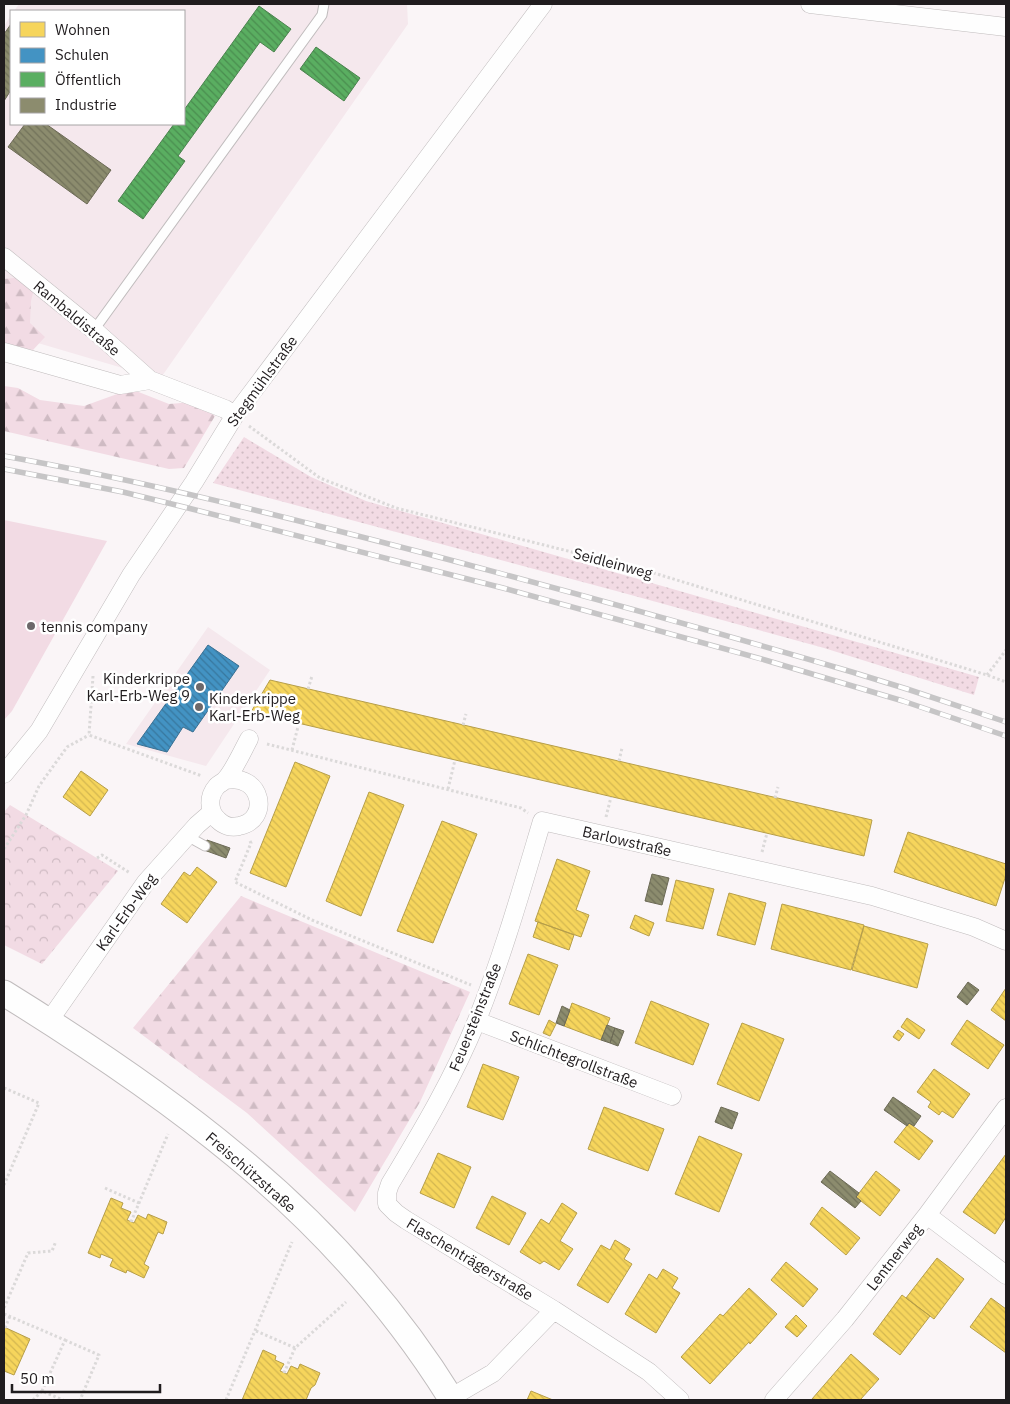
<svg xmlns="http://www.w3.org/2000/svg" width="1010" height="1404" font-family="'IBM Plex Sans',sans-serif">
<defs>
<pattern id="grass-dots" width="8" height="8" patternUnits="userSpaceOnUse" patternTransform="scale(1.25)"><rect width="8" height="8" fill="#f2dbe4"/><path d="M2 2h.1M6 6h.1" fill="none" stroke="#cfbbc3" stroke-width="1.8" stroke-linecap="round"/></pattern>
<pattern id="forest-firs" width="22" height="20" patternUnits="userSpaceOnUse" patternTransform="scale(1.25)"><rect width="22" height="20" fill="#f2dbe4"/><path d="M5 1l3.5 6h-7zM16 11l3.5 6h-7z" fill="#cfbbc3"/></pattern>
<pattern id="park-crowns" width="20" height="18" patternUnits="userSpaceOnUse" patternTransform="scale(1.25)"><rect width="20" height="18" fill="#f2dbe4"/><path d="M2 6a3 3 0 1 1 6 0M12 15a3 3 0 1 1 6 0" fill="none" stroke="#cfbbc3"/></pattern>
<pattern id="homes-back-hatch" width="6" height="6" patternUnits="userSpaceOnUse" patternTransform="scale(1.25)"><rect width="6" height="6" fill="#f6d55c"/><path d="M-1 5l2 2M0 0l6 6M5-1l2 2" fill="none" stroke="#d3b650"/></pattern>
<pattern id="schools-back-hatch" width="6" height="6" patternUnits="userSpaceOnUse" patternTransform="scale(1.25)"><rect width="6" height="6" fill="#4393c3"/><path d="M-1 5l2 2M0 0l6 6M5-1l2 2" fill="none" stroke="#38779e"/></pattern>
<pattern id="public-back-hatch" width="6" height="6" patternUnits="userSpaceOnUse" patternTransform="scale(1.25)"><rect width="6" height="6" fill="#5aae61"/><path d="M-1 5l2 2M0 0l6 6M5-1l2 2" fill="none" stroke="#4a8d4f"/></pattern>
<pattern id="industry-back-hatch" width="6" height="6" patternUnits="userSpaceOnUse" patternTransform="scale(1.25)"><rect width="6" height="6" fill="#8c8c6e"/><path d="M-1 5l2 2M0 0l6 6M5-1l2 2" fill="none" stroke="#72725a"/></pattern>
</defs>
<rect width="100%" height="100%" fill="#faf5f7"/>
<path fill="#f5e8ed" d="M19,4H407L408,24L160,379L4,333V26L11,15V124H184V11H14Z
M208,627L270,670L206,766L126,744Z"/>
<path fill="url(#grass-dots)" d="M244,437L311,477L366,501L979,677L974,695L824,648L620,592L213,483Z"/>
<path fill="url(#forest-firs)" d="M24,277L34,289L31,301L30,323L45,337L33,350L4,345V279Z
M4,386L18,388L40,400L84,406L131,389L169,404L193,402L215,416L184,468L169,469L4,431Z
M241,896L470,992L420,1102L355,1212L247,1113L133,1028Z"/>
<path fill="url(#park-crowns)" d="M10,805L118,871L42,964L4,945V812Z"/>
<path fill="#f2dbe4" d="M4,520L107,541L12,711L4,720Z
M4,872C12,882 10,891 4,901Z"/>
<path fill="url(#homes-back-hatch)" stroke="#b69e49" d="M270,680L872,820L864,856L251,712Z
M295,762L330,776L286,887L250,873Z
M81,771L108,790L90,816L63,797Z
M369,792L404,805L361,916L326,901Z
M442,821L477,834L433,943L397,931Z
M908,832L1006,864V875L996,906L894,872Z
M557,859L590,871L576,910L589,915L581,937L535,921Z
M197,867L217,882L187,923L161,904L184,872L190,876Z
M676,880L714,889L703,929L666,921Z
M729,893L766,903L755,945L717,935Z
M782,904L864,925L851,970L771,949Z
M635,915L654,923L649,936L630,928Z
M538,922L574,935L569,950L533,937Z
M864,926L928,944L917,988L852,970Z
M528,954L558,965L539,1015L509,1004Z
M1006,988V1021L991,1010Z
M651,1001L709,1024L693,1065L635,1043Z
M572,1003L610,1018L601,1040L564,1026Z
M907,1018L925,1030L919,1039L901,1027Z
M549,1020L556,1024L550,1036L543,1033Z
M967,1020L1004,1045L988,1069L951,1044Z
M742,1023L784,1039L759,1101L717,1084Z
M898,1030L904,1034L899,1041L893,1037Z
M483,1064L519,1077L503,1120L467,1107Z
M934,1069L970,1094L953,1118L942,1111L939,1115L928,1107L931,1102L917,1092Z
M604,1107L664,1129L648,1171L588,1149Z
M909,1123L933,1141L919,1160L894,1142Z
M699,1136L742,1154L719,1212L675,1194Z
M438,1153L471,1167L454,1208L420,1193Z
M1006,1154V1217L995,1234L963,1212Z
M876,1171L900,1190L880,1216L856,1197Z
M492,1196L526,1213L509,1245L476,1228Z
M111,1198L123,1203L121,1208L131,1212L127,1220L134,1223L138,1215L146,1219L148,1214L167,1222L163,1234L158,1232L144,1264L149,1267L144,1278L127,1270L126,1273L110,1266L113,1259L101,1254L100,1258L88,1253Z
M562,1203L577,1213L560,1241L573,1249L559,1270L544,1261L540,1264L520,1252L541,1219L549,1224Z
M822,1207L860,1238L846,1255L810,1224Z
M615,1240L630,1249L624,1259L632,1264L608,1303L577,1285L601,1245L610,1250Z
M937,1258L964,1279L934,1319L906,1298Z
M786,1262L818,1289L803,1307L771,1280Z
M663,1269L678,1278L672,1288L680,1293L656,1333L625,1314L649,1274L657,1279Z
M749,1288L777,1314L750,1344L749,1342L710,1384L681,1357L720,1314L723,1316Z
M902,1295L930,1316L900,1355L873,1334Z
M991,1298L1006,1309V1353L970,1327Z
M796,1315L807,1326L797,1337L785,1327Z
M4,1327L30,1339L14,1375L4,1371Z
M263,1350L276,1356L275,1360L284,1364L280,1371L287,1374L291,1366L298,1369L300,1364L320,1373L315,1385L311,1388L306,1400H242Z
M851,1354L879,1379L860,1400H813L812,1399Z
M531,1391L553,1400H527Z"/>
<path fill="url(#schools-back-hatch)" stroke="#386f92" d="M208,645L239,666L193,732L183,727L167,752L137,744Z"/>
<path fill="url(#public-back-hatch)" stroke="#49824d" d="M259,6L291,29L274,52L260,42L178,156L185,161L143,219L118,201L174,124H184V110Z
M316,47L360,78L344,101L300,69Z"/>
<path fill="url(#industry-back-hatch)" stroke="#6c6a56" d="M11,24V90L4,101V34Z
M25,124H46L111,170L87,204L8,147Z
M207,840L230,848L226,858L204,850Z
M652,874L669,878L662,905L645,901Z
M968,982L979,990L967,1005L957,997Z
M562,1006L570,1010L564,1026L556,1023Z
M607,1025L615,1028L610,1043L601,1040Z
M615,1028L624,1031L618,1046L610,1043Z
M893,1097L921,1116L914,1126L909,1123L907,1126L884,1110Z
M721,1107L738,1113L732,1129L715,1122Z
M830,1171L859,1193L856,1197L861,1201L855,1208L821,1182Z"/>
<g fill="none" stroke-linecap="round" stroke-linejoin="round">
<defs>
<path id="service" d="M94,330L322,15L324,4
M187,836L205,846"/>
<path id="minor" d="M810,4L1006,27
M4,257L94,330L150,380
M4,352L120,385L150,380L225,409L235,415
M4,774L39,731L131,575L194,482L235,415L543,4
M226,780C262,773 271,820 239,826C232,828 224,826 218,820C208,811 208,796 217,786C220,783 224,782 226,779C234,770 243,750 249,739
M49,1021L146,882L197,825L212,812
M477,1021L672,1096
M927,1215L1006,1275
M450,1398L493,1373L554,1310
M680,1400L649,1372L554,1310L406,1220L396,1213L387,1204V1193L390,1184C422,1131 454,1077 477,1020C503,955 522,888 542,821L872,896L974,927L1006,941
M774,1400L845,1319L927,1215L1006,1108"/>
<path id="secondary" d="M4,993C83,1042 163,1095 235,1155C319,1224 395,1308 452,1400"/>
</defs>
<use href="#service" stroke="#c0bcbd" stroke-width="11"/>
<use href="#minor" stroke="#c0bcbd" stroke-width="19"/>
<use href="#secondary" stroke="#c0bcbd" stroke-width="27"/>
<path stroke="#dbd9d9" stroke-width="3" stroke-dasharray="2.5 2.5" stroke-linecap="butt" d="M249,426L320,478L396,508L644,570L987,675L1006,682
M987,675L1006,650
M93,676L89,735L202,776
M308,689L312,676
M463,725L466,714
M267,744L521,808L528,813
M292,750L299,723
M619,761L622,748
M448,789L455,760
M775,798L778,787
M606,817L611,797
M250,841L251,843L235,882L312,920L471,985
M4,849L26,815L39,786L67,747L89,735
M762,852L767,833
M97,858L102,855L130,873
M4,1088L39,1103L4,1185
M105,1188L139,1203
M131,1222L168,1134
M4,1308L28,1253L52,1251L56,1241
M4,1314L65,1340L42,1391
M5,1328L10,1316
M256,1331L295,1348L346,1302
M65,1340L99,1355L80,1400
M284,1373L295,1348
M33,1400L42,1391L63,1400
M226,1400L292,1242"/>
<use href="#service" stroke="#fefefe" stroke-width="9"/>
<use href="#minor" stroke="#fefefe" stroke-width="18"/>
<use href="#secondary" stroke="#fefefe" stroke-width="25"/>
<defs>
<path id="rail" d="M4,456C144,481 282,516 420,552C564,590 709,630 852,672L907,689L1006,722
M4,469L123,492L188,508L503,588L765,660L903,701L1006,736"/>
</defs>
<use href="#rail" stroke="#c6c5c6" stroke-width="5.5"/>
<use href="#rail" stroke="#fff" stroke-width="4" stroke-dasharray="11" stroke-linecap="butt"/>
</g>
<g fill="#6c686a" stroke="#fff" stroke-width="2">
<circle cx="31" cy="626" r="5"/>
<circle cx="200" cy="687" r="5"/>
<circle cx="199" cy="707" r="5"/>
</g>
<g text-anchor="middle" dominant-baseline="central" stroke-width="5" stroke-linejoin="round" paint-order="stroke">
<g font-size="15" fill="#201c1e" stroke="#fff">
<text transform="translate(77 318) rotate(40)">Rambaldistraße</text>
<text transform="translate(262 381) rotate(-54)">Stegmühlstraße</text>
<text transform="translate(613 563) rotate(15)">Seidleinweg</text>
<text transform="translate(627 841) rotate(13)">Barlowstraße</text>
<text transform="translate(126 912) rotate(-54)">Karl-Erb-Weg</text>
<text transform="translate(475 1017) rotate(-68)">Feuersteinstraße</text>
<text transform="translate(574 1059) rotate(21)">Schlichtegrollstraße</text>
<text transform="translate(251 1172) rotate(41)">Freischützstraße</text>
<text transform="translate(894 1257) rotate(-52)">Lentnerweg</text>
<text transform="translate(470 1259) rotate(31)">Flaschenträgerstraße</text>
</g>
<g font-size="15" fill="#201c1e" stroke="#fff" text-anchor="start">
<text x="41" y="626">tennis company</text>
<text x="190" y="678" text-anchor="end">Kinderkrippe<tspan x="190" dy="17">Karl-Erb-Weg 9</tspan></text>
<text x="209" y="698">Kinderkrippe<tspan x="209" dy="17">Karl-Erb-Weg</tspan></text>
</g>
</g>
<rect width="1010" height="1404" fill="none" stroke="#201c1e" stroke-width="10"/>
<rect x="10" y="10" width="175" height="115" fill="#ffffff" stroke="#a6a4a5"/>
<rect x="20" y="22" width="25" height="15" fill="#f6d55c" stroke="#a6a4a5"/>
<text x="55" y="35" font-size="15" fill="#201c1e">Wohnen</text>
<rect x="20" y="48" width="25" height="15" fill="#4393c3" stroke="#a6a4a5"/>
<text x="55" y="60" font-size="15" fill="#201c1e">Schulen</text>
<rect x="20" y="72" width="25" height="15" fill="#5aae61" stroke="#a6a4a5"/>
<text x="55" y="85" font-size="15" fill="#201c1e">Öffentlich</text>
<rect x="20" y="98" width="25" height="15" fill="#8c8c6e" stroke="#a6a4a5"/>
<text x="55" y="110" font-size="15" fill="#201c1e">Industrie</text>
<path d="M12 1384v8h148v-8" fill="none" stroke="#201c1e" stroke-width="2.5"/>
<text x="20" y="1384" font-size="15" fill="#201c1e" stroke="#ffffff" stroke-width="4" paint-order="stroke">50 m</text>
</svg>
